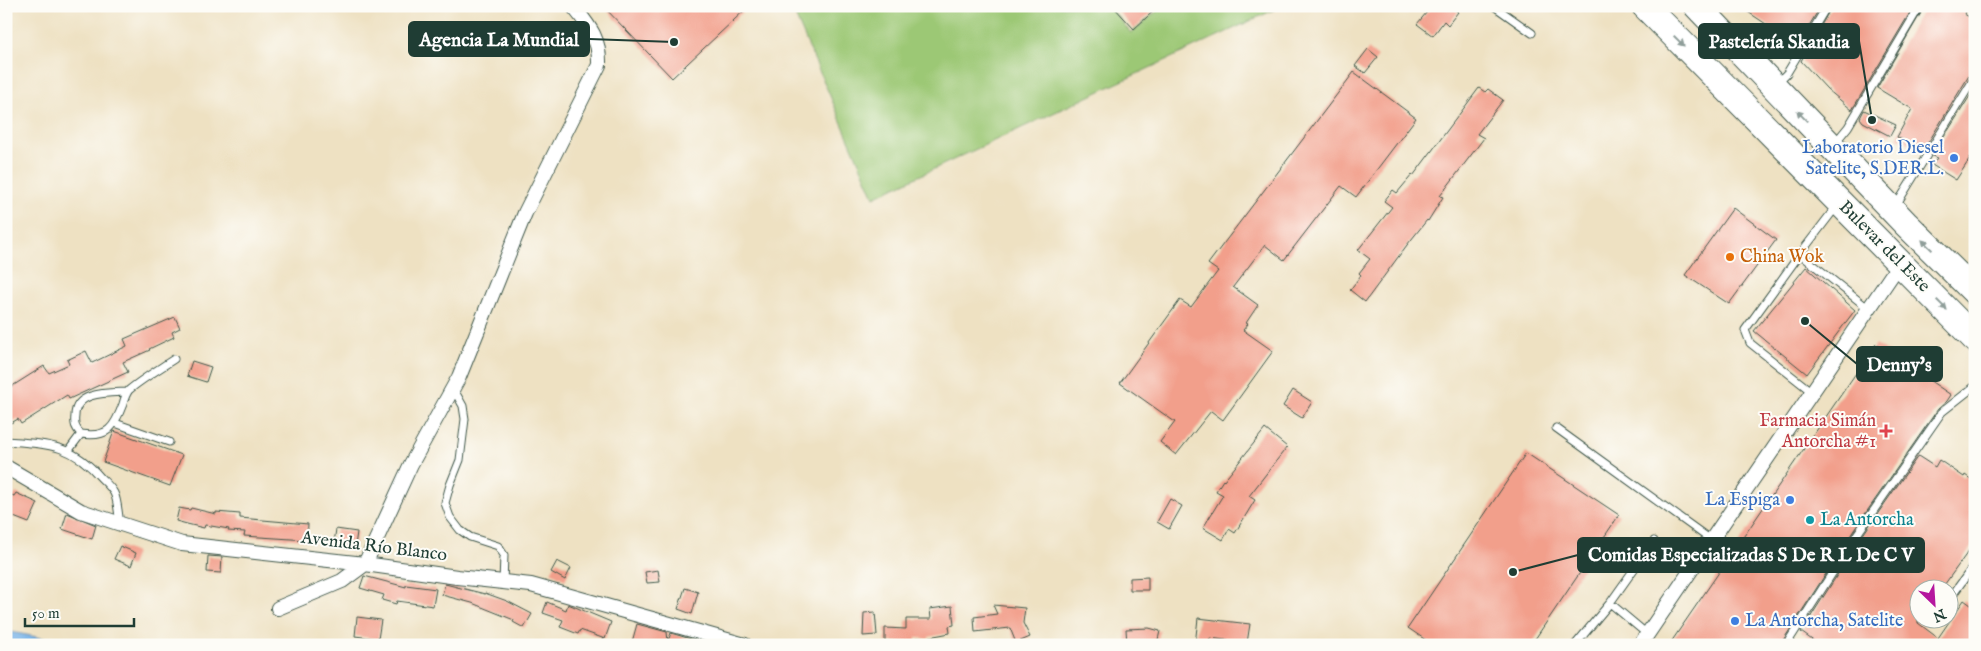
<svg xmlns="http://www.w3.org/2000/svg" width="1981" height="651" font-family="'IM FELL English',serif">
<rect width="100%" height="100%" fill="#fdfcf7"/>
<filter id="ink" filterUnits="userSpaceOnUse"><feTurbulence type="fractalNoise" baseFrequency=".02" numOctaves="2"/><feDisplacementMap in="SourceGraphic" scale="10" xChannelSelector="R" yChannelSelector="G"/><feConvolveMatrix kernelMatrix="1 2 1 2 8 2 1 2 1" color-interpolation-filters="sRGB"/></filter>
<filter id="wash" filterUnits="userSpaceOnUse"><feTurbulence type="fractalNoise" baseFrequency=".0096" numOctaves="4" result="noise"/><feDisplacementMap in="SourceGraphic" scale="20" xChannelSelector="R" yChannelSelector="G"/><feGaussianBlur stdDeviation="1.12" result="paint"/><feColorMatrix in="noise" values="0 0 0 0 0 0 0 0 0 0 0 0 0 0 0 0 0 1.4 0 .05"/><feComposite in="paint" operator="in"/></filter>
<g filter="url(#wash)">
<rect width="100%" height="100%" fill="#eee1c2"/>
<path fill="#9cc875" stroke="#5e8254" d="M791,6H1109L1131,33L1163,6H1282L874,197Z"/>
<path fill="#76b1e7" stroke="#4a778e" d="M6,631L78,645H6Z"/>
<g id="blocks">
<path fill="#f29f8b" d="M603,6H749L672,78Z
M1113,6H1159L1134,29Z
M1432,6H1451L1458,12L1448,25L1444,21L1433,36L1417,24Z
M1739,6H1821L1793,52L1787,45L1771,36L1775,30Z
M1832,6H1914L1852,110L1827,89L1801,61Z
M1925,6H1969L1964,14L1975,20V72L1970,74L1923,151L1897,137L1912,109L1877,88Z
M1368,49L1378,57L1365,73L1355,66Z
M1354,72L1416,118L1356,197L1341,186L1284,260L1265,245L1233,287L1258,305L1246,323L1248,324L1243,330L1273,351L1223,420L1211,411L1176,455L1160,442L1175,422L1120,383L1180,300L1191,307L1218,271L1208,264Z
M1479,88L1485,92L1488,89L1503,100L1477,134L1484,138L1440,196L1443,197L1428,221L1427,220L1407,245L1365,302L1350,290L1361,275L1359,273L1370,259L1358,250L1392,207L1384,201L1393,190L1397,193L1412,175L1413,176Z
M1975,88V151L1956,180L1932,165L1937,158L1932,156Z
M1864,110L1896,125L1890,136L1863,122L1860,118Z
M1733,208L1776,240L1729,304L1685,275Z
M1806,267L1855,310L1807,374L1754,331Z
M175,317L180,328L172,332L174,337L149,349L150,350L123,362L128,372L69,399L67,395L21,424L18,419L11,423L6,416V390L44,366L49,373L69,364L67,360L86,351L92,363L127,346L124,339Z
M1876,344L1951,395L1947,401L1938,409L1854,530L1780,645H1669Z
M192,361L211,367L206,382L187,376Z
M1293,390L1312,402L1302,418L1283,406Z
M1265,429L1287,447L1249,496L1255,500L1235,533L1229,529L1223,540L1203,528L1223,495L1216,491L1223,480L1224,481Z
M114,431L182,455L170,486L103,462Z
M1526,453L1619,515L1531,645H1433L1408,628Z
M1918,456L1935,467L1939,460L1964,477L1965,475L1975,482V542L1942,588H1918V623L1938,638L1964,600L1975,608V645H1819L1801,632L1862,536Z
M6,493L14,496L16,493L38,503L29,523L6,514Z
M1170,499L1182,506L1169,529L1157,522Z
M179,508L190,510L191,508L216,514V512L240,514V518L308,524L307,540L244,536L245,532L228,531L229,529L205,525L204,528L187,524L176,521Z
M67,513L96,525L92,539L62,529Z
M336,529L357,532L355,546L334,543Z
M120,546L136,553L131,566L114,559Z
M208,556L222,557L221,573L207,572Z
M557,561L571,568L565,580L551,572Z
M658,570L660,582L647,583L645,572Z
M364,576L406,587V585L436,589L433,606L397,601L396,604L382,600L384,595L360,588Z
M1148,577V590H1130V578Z
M445,584L485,594V593L507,601L532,614L524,628L513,622L514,620L472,603L442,595Z
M685,588L698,592L692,614L678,609Z
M547,602L566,610L568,604L611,622L605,639L580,630L578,634L560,627L563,620L543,613Z
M993,605L1025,608L1023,623L1030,637L1016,643L1010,628L975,632L974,617L997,614Z
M952,606L954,625L949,626L950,633L929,637V639L916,638V643L885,642V628L906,629V619H931L930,609Z
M875,612L877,635L863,636L864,613Z
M357,617L381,620L378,639L355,636Z
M1198,618L1250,624L1247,643L1210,638L1209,645H1195Z
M637,624L667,632L668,641L671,633L704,643V645H642L632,642Z
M1149,628L1160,631L1157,644L1145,642V645H1127L1126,629Z"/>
</g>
</g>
<g filter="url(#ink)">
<use href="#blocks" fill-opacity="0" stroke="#3e5649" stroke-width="1"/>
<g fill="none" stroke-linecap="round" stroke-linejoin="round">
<defs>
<path id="lane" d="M1494,6L1532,33
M1777,83L1787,73L1827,6
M1834,144L1848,127L1920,6
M1895,207L1975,77
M1800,254L1869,309
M453,388L463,406L465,419L460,460L450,485L445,503L450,517L460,530L470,537L498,546L504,555L503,583
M1812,392L1750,343L1745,330L1800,254L1836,207
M115,423L169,442
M1556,428L1711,540
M81,434C75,428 74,424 75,416C75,391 109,393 127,392
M6,441C48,444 72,444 101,478C105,482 111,487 114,493C118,501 118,514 120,523
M69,450L81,434C108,438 114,428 123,404C124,400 126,394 129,390C142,379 159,369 174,359
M1948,601L1975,564
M1647,634L1610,603L1654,541
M1575,645L1610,603
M1786,645L1858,533L1942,412L1975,386"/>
<path id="street" d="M6,467L81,511L182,544L365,564L457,577L531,585L745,645
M278,608L342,581L365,564L411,464L459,377L525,213L599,65C600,38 589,26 573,6
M1640,645L1900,263"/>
<path id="highway" d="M1645,6L1975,339
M1697,6L1905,223L1975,292"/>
</defs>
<use href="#lane" stroke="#3e5649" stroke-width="9"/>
<use href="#street" stroke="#3e5649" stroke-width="16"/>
<use href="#highway" stroke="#3e5649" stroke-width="28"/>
<use href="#lane" stroke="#fff" stroke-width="7"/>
<use href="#street" stroke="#fff" stroke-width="14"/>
<use href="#highway" stroke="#fff" stroke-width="26"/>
</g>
<defs><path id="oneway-solid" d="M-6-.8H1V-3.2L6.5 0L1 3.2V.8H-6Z" transform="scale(1.25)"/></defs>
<g fill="#8f9e9a">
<use href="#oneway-solid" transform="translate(1679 41) rotate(45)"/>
<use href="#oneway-solid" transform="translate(1802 116) rotate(-134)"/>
<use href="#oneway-solid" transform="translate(1927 245) rotate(-136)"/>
<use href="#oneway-solid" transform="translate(1942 305) rotate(45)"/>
</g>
</g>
<g fill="#3f7fe0" stroke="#fdfcf7" stroke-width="2">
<circle cx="1954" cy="158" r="5"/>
<circle cx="1790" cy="500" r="5"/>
<circle cx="1735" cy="621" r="5"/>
</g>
<circle fill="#e8710a" stroke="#fdfcf7" stroke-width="2" cx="1730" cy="257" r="5"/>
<path fill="#e0444e" stroke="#fdfcf7" stroke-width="2" d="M1883.5 423.5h5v5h5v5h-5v5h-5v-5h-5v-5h5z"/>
<circle fill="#0f9aa8" stroke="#fdfcf7" stroke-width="2" cx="1810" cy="520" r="5"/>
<g text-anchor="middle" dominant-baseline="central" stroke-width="4" stroke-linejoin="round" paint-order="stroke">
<g font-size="18" fill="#366cbe" stroke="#fdfcf7" text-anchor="end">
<text x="1944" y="148">Laboratorio Diesel<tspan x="1944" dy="21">Satelite, S.DER.L.</tspan></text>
<text x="1780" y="500">La Espiga</text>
<text x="1745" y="621" text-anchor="start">La Antorcha, Satelite</text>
</g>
<g font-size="18" fill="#1f3d34" stroke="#fdfcf7">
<text transform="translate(1884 247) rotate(45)">Bulevar del Este</text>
<text transform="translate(374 547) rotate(7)">Avenida Río Blanco</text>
</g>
<g font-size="18" fill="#c56008" stroke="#fdfcf7" text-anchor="start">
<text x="1740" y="257">China Wok</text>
</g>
<g font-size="18" fill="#be3a42" stroke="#fdfcf7" text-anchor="end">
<text x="1876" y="421">Farmacia Simán<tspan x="1876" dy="21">Antorcha #1</tspan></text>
</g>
<g font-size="18" fill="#0d838f" stroke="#fdfcf7" text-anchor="start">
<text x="1820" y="520">La Antorcha</text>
</g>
</g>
<path fill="none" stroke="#1f3d34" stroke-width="2" d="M674 42L589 39M1872 120L1859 41M1805 321L1857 364M1513 572L1578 555"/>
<g fill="#1f3d34" stroke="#fdfcf7" stroke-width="2">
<circle cx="674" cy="42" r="5"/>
<circle cx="1872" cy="120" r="5"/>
<circle cx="1805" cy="321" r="5"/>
<circle cx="1513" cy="572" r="5"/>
</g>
<g fill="#1f3d34" stroke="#1f3d34" stroke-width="2">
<rect x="409" y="22" width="180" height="34" rx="5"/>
<rect x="1699" y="24" width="160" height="34" rx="5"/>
<rect x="1857" y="347" width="85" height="34" rx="5"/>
<rect x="1578" y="538" width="346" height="34" rx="5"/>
</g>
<g font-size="19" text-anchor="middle" font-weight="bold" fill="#fff">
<text x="499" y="46">Agencia La Mundial</text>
<text x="1779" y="48">Pastelería Skandia</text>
<text x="1899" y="371">Denny's</text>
<text x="1751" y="561">Comidas Especializadas S De R L De C V</text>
</g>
<rect width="1981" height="651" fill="none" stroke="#fdfcf7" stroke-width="25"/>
<g transform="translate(1934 604) rotate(155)"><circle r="24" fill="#fdfcf7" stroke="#a4b0a9"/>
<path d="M0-4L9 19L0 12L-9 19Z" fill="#b5179e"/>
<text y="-8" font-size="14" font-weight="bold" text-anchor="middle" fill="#1f3d34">N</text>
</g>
<path d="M25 618v8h109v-8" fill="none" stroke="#1f3d34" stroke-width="2.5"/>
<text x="32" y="618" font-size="15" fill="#1f3d34" stroke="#fdfcf7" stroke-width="4" paint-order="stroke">50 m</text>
</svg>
